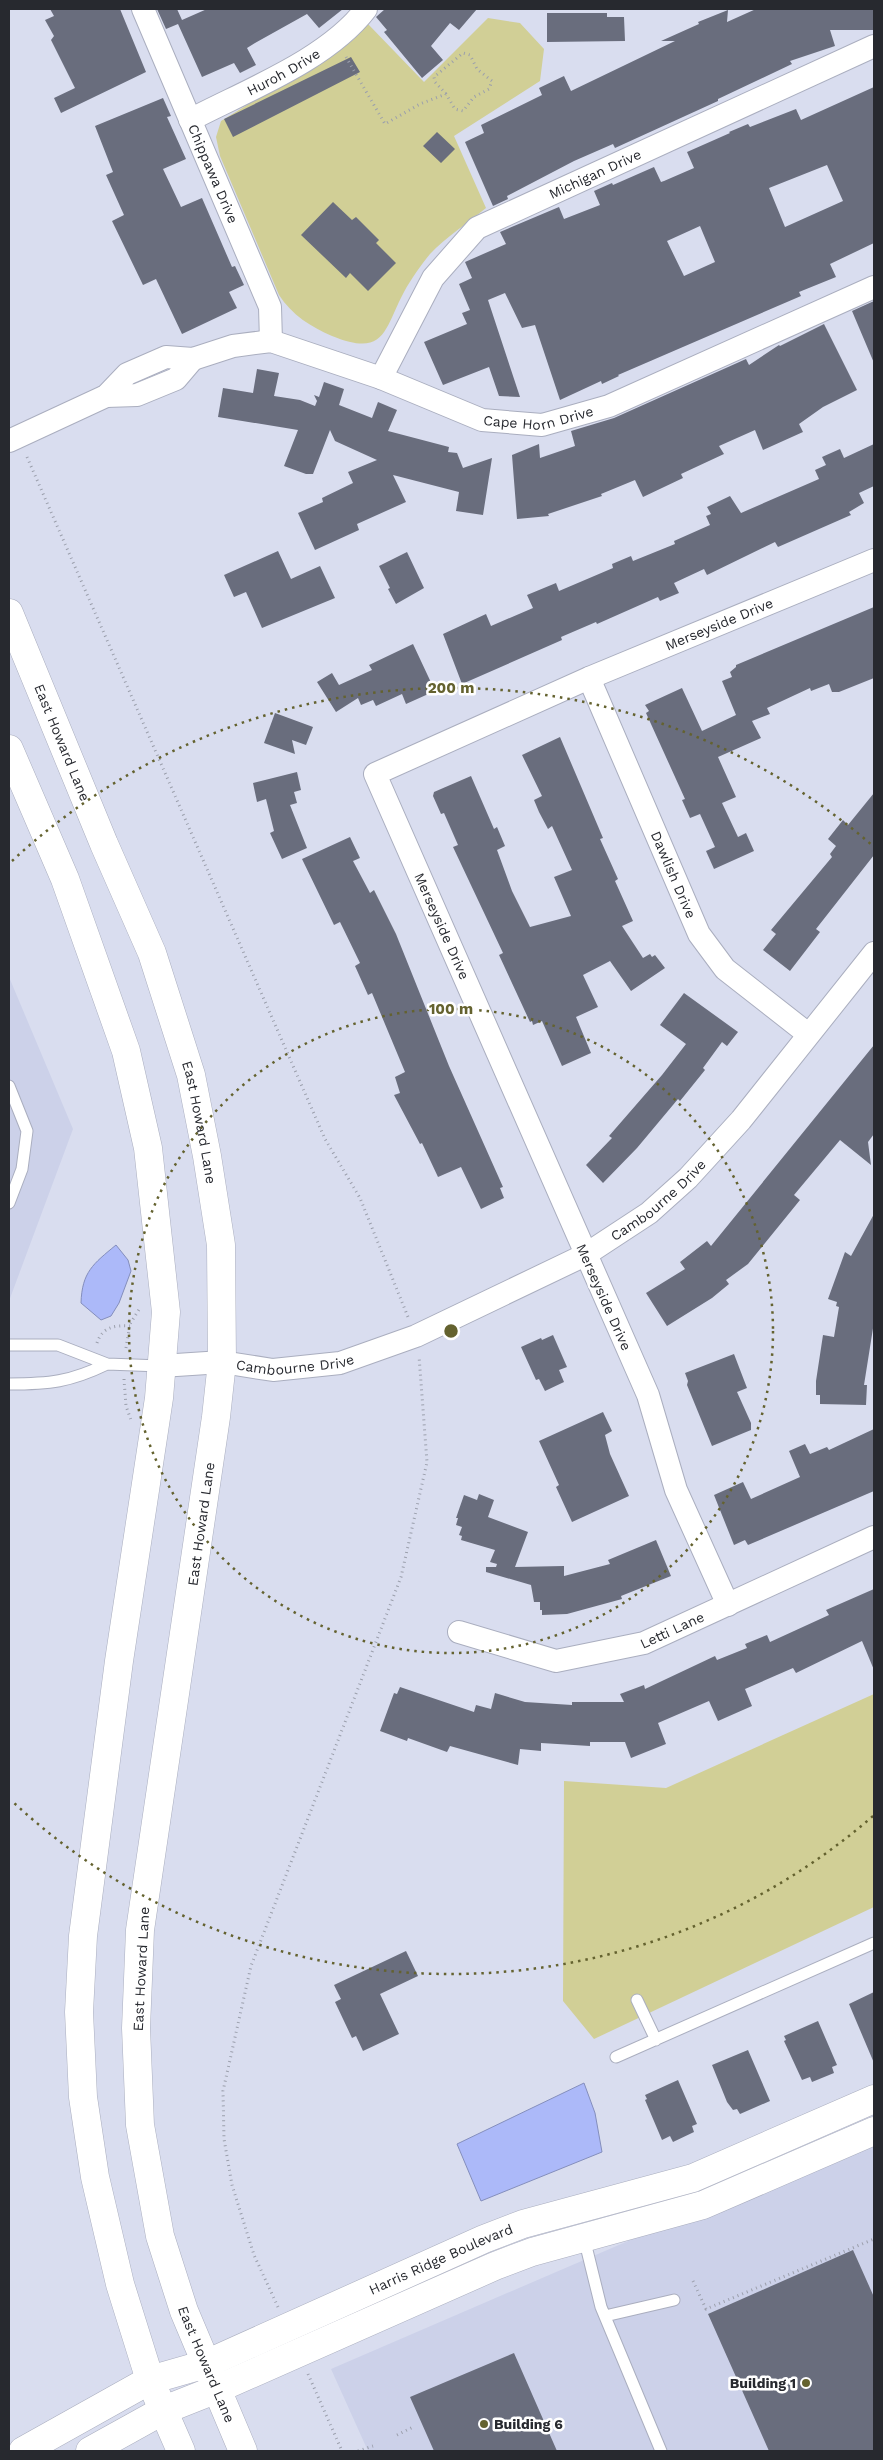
<svg xmlns="http://www.w3.org/2000/svg" width="883" height="2460" font-family="'Work Sans',sans-serif">
<rect width="100%" height="100%" fill="#d9ddef"/>
<path fill="#ccd1e9" d="M9,977L73,1129L9,1301Z
M874,2135V2451H368L331,2369Z"/>
<path fill="#d1cf96" d="M488,18L520,23L544,49L540,81L454,136L486,208C468,223 446,237 430,254C421,265 411,279 404,292C384,329 386,358 332,336C311,327 292,315 279,295L220,156L216,137L221,121L353,40L368,24L424,82Z
M874,1694V1907L594,2039L563,2001L564,1781L666,1788Z"/>
<path fill="#acb9f9" stroke="#848ebc" d="M116,1245L128,1260L131,1271L119,1303L111,1316L101,1320L81,1303C82,1272 93,1264 116,1245Z
M584,2083L595,2113L602,2152L481,2201L457,2144Z"/>
<path fill="#696d7d" fill-rule="evenodd" d="M50,9H120L146,72L61,113L54,98L75,88L51,40L54,36L45,20L54,16Z
M157,9H177L182,20L207,9H343L319,28L307,14L255,43L247,48L256,65L240,73L234,63L202,77L178,24L166,29Z
M385,9H477L459,30L450,23L431,46L443,60L422,78L384,32L387,30L376,17Z
M756,9H874V30H830L835,46L790,61L792,64L718,99V101L615,148L613,144L574,161L507,196L508,199L493,206L465,142L484,133L481,125L542,95L539,88L564,76L571,91L675,41H661L699,24L698,22L728,10L727,22Z
M547,13H607V17H624L625,41L547,42Z
M351,57L360,72L233,137L224,119Z
M874,87V243L830,264L836,277L799,292L801,296L618,375L619,376L602,384L601,381L560,400L535,325L522,328L505,293L488,300L520,397L499,396L489,367L443,385L424,342L467,324L462,313L470,310L459,284L472,278L465,262L506,244L500,232L559,207L564,219L600,205L594,191L612,183L613,185L654,167L661,182L664,181L694,168L687,152L730,133L729,132L748,124L750,127L796,109L801,120ZM827,165L843,201L785,227L769,188ZM700,226L715,262L684,276L667,241Z
M163,98L171,116L167,117L186,159L163,169L181,207L202,198L232,267L235,266L244,285L229,292L237,308L182,334L156,279L143,285L112,221L124,215L106,175L113,172L95,126Z
M437,132L455,149L441,163L423,146Z
M333,202L352,220L356,217L379,240L376,243L396,263L368,291L350,273L346,278L301,235Z
M874,301V363L852,311Z
M824,324L857,390L823,407L799,424L803,432L763,450L755,430L719,446L724,454L681,474L683,478L643,497L635,480L601,494L602,496L548,514L549,516L517,519L512,455L539,444L540,458L575,446L571,431L614,418L746,359L749,365L779,345L780,346Z
M257,369L279,373L274,396L300,400L315,406L317,401L314,395L319,397L324,382L344,389L339,405L372,418L378,402L397,410L388,431L449,447L448,452L457,453L463,468L492,458L483,515L456,511L459,492L393,475L406,502L357,524L359,530L315,550L298,513L323,502L322,498L353,483L348,472L377,460L335,441L330,430L313,474H306L284,466L298,430L218,417L223,388L253,393Z
M874,444V486L859,493L864,503L849,512L851,515L778,547L775,542L707,575L704,569L674,583L679,593L660,601L658,597L597,624L596,622L561,637L562,640L462,684L443,634L486,614L491,626L533,608L527,595L556,583L559,591L613,568L612,564L631,556L633,561L675,544L674,541L710,525L706,516L711,514L707,507L730,496L741,513L819,479L815,470L826,465L822,457L840,449L844,458Z
M278,551L291,579L320,566L335,598L262,628L246,592L234,597L224,575Z
M407,552L424,588L396,604L388,589L390,588L379,566Z
M874,607V678L839,692H832L829,684L811,691L810,688L767,708L770,714L752,721L761,738L718,757L736,797L722,803L738,837L746,833L754,851L714,869L706,851L715,847L700,814L690,818L682,800L685,799L646,713L649,711L645,705L682,688L702,731L736,715L722,681L732,677L730,672L736,667V665Z
M413,644L435,691L406,704L402,694L376,706L373,700L361,705L358,698L336,712L317,682L332,673L339,685L372,670L369,665Z
M275,713L313,727L306,745L292,740L295,754L264,743Z
M560,737L603,838L600,839L618,879L615,881L633,921L622,926L643,958L650,954L652,957L655,955L665,968L631,991L610,961L583,975L598,1007L576,1017L591,1053L562,1066L542,1021L533,1025L532,1021L530,1022L499,955L503,953L453,847L458,845L444,813L441,814L433,796L434,792L471,776L494,829L497,827L505,846L497,850L512,891L530,927L571,916L554,877L572,870L552,826L548,829L539,812L534,800L542,796L522,755Z
M297,772L301,790L294,792L297,803L290,805L307,848L282,859L270,833L274,831L266,799L257,802L253,783Z
M874,793V855L816,929L820,932L790,971L763,950L776,934L771,930L832,857L830,854L836,846L828,839L843,820L848,825Z
M350,837L360,858L353,861L370,893L374,890L396,934L449,1066L503,1187L500,1188L504,1198L481,1209L461,1167L438,1177L422,1143L420,1144L394,1095L400,1093L395,1077L405,1072L372,993L368,995L355,966L360,963L340,922L334,925L302,859Z
M684,993L738,1032L727,1046L722,1042L703,1068L705,1070L680,1101L678,1099L637,1148L603,1183L586,1165L612,1138L609,1136L662,1075L686,1044L660,1025Z
M874,1045V1134L868,1142L871,1165L840,1140L794,1195L800,1200L748,1264L726,1280L729,1284L712,1298L667,1326L646,1293L685,1269L680,1262L707,1241L711,1246Z
M874,1214V1322L864,1385H867L866,1405L820,1404V1395H816V1381L823,1335L834,1337L839,1307L836,1306L837,1302L828,1299L845,1252L851,1256Z
M553,1335L567,1367L559,1370L564,1382L545,1391L539,1379L536,1380L521,1347L541,1338L542,1340Z
M734,1354L747,1388L737,1392L751,1423V1430L712,1446L687,1385L688,1381L685,1373Z
M603,1412L612,1431L605,1435L610,1454L629,1496L572,1522L556,1487L559,1485L539,1441Z
M874,1429V1491L748,1545L745,1540L734,1545L714,1495L743,1482L751,1499L800,1477L789,1451L805,1444L810,1454L827,1447L829,1450Z
M479,1494L494,1500L488,1517L528,1532L515,1567L564,1566V1576L610,1564L608,1560L656,1540L671,1576L621,1596L622,1599L567,1614L542,1615V1610H540V1602H534L531,1585L486,1572V1567H496L497,1564L490,1562L495,1550L461,1540L462,1536L459,1535L462,1527L456,1525L458,1518H456L464,1495L477,1500Z
M874,1589V1670L862,1641L796,1673L793,1668L745,1689L752,1706L718,1721L709,1701L658,1723L666,1744L631,1758L625,1742H590V1746L541,1743V1751L520,1749L518,1765L450,1746L447,1752L408,1738L407,1741L380,1731L394,1693L397,1694L400,1687L474,1712L476,1705L491,1709L495,1693L525,1702L572,1705V1702H624L620,1694L644,1685L645,1689L715,1656L717,1660L747,1648L745,1644L767,1635L770,1642L829,1615L826,1610Z
M406,1951L418,1976L380,1994L399,2034L363,2051L356,2036L352,2038L335,2002L341,1999L334,1985Z
M874,1992V2063L849,2004Z
M818,2021L837,2065L832,2067L834,2073L812,2082L810,2077L802,2080L784,2041L786,2040L784,2036Z
M748,2050L770,2101L740,2114L737,2109L733,2110L727,2102L712,2065Z
M678,2080L697,2124L692,2126L694,2132L673,2142L670,2136L662,2140L645,2100L647,2099L645,2095Z
M853,2250L874,2297V2451H769L708,2314Z
M514,2353L557,2451H434L410,2397Z"/>
<g fill="none" stroke-linecap="round" stroke-linejoin="round">
<defs>
<path id="lane" d="M9,1086L27,1131L22,1169L9,1203
M9,1345H58L107,1364L161,1366
M9,1384C49,1384 70,1382 107,1364
M637,2000L656,2040
M616,2057L874,1943
M584,2238L601,2307L661,2451
M605,2316L674,2300"/>
<g id="street">
<path id="s1" d="M143,9L270,307L271,341"/>
<path id="s2" d="M190,120C247,90 327,60 366,9"/>
<path id="s3" d="M381,378L433,278L477,228L874,46"/>
<path d="M106,396L137,395L176,379L193,359"/>
<path id="s4" d="M9,441L106,396L127,374L166,357L193,359L233,346L271,341L381,378L482,420L542,425L609,406L874,287"/>
<path id="s5" d="M589,678L699,934L725,969L808,1034"/>
<path id="s6" d="M161,1366L222,1362L273,1370L340,1363L416,1336L585,1255L649,1213L688,1178L741,1120L874,953"/>
<path id="s7" d="M728,1605L676,1490L648,1395L375,774L589,678L874,560"/>
<path id="s8" d="M459,1632L556,1661L644,1643L874,1537"/>
</g>
<g id="secondary">
<path id="s9" d="M9,613L104,844L152,953L191,1075L207,1156L221,1245L222,1362L216,1417L140,1930L136,2028L140,2125L160,2236L184,2311L243,2451"/>
<path d="M9,749L65,879L126,1051L148,1148L166,1312L159,1398L119,1661L83,1936L79,2012L83,2097L95,2177L120,2284L150,2380L181,2451"/>
<path id="s10" d="M23,2451L150,2380L206,2364L484,2239L523,2224L693,2178L874,2099"/>
<path d="M90,2451L164,2410L217,2389L495,2266L532,2252L703,2205L874,2131"/>
</g>
</defs>
<use href="#lane" stroke="#aaaebf" stroke-width="13"/>
<use href="#street" stroke="#aaaebf" stroke-width="24"/>
<use href="#secondary" stroke="#aaaebf" stroke-width="29"/>
<path stroke="#9b9fac" stroke-width="3" stroke-dasharray="1 4" stroke-linecap="butt" d="M346,57L385,124L420,104L446,94L455,109L463,111L474,97L489,89L492,81L477,69L470,55L463,53L434,77L435,82L446,94
M27,457L325,1139L360,1198L408,1317
M97,1343C102,1327 115,1325 130,1326
M126,1348L130,1324L140,1308
M124,1379L126,1406L131,1420
M693,2281L706,2309L874,2239
M278,2307L254,2255L232,2185L224,2139L223,2091L251,1966L401,1577L427,1462L419,1356
M308,2374L342,2451
M397,2435L413,2427
M358,2451L373,2446"/>
<use href="#lane" stroke="#fff" stroke-width="11"/>
<use href="#street" stroke="#fff" stroke-width="22"/>
<use href="#secondary" stroke="#fff" stroke-width="28"/>
</g>
<g fill="none" stroke="#64622f" stroke-width="2.5" stroke-dasharray="2.5 5">
<circle cx="451" cy="1331" r="322"/>
<path d="M873 1816A643 643 0 0 1 12 1801M12 861A643 643 0 0 1 873 846"/>
</g>
<g fill="#64622f" stroke="#fff" stroke-width="2">
<circle cx="806" cy="2383" r="5"/>
<circle cx="484" cy="2424" r="5"/>
</g>
<g text-anchor="middle" dominant-baseline="central" stroke-width="5" stroke-linejoin="round" paint-order="stroke">
<g font-size="14" fill="#27292f" stroke="#fff">
<text stroke="none"><textPath href="#s2" startOffset="105">Huroh Drive</textPath></text>
<text stroke="none"><textPath href="#s1" startOffset="179">Chippawa Drive</textPath></text>
<text stroke="none"><textPath href="#s3" startOffset="309">Michigan Drive</textPath></text>
<text stroke="none"><textPath href="#s4" startOffset="570">Cape Horn Drive</textPath></text>
<text stroke="none"><textPath href="#s7" startOffset="1279">Merseyside Drive</textPath></text>
<text stroke="none"><textPath href="#s9" startOffset="140">East Howard Lane</textPath></text>
<text stroke="none"><textPath href="#s5" startOffset="214">Dawlish Drive</textPath></text>
<text transform="translate(442 926) rotate(66)">Merseyside Drive</text>
<text stroke="none"><textPath href="#s9" startOffset="545">East Howard Lane</textPath></text>
<text stroke="none"><textPath href="#s6" startOffset="540">Cambourne Drive</textPath></text>
<text transform="translate(604 1297) rotate(66)">Merseyside Drive</text>
<text stroke="none"><textPath href="#s6" startOffset="135">Cambourne Drive</textPath></text>
<text transform="translate(201 1524) rotate(-82)">East Howard Lane</text>
<text stroke="none"><textPath href="#s8" startOffset="222">Letti Lane</textPath></text>
<text transform="translate(141 1969) rotate(-87)">East Howard Lane</text>
<text stroke="none"><textPath href="#s10" startOffset="461">Harris Ridge Boulevard</textPath></text>
<text stroke="none"><textPath href="#s9" startOffset="1805">East Howard Lane</textPath></text>
</g>
<g font-size="14" font-weight="bold" fill="#27292f" stroke="#fff" text-anchor="end">
<text x="796" y="2383">Building 1</text>
<text x="494" y="2424" text-anchor="start">Building 6</text>
</g>
</g>
<circle cx="451" cy="1331" r="8" fill="#64622f" stroke="#fff" stroke-width="2.5"/>
<g font-size="15" text-anchor="middle" font-weight="bold" fill="#64622f" stroke="#fff" stroke-width="5" stroke-linejoin="round" paint-order="stroke">
<text x="451" y="693">200 m</text>
<text x="451" y="1014">100 m</text>
</g>
<rect width="883" height="2460" fill="none" stroke="#27292f" stroke-width="20"/>
</svg>
